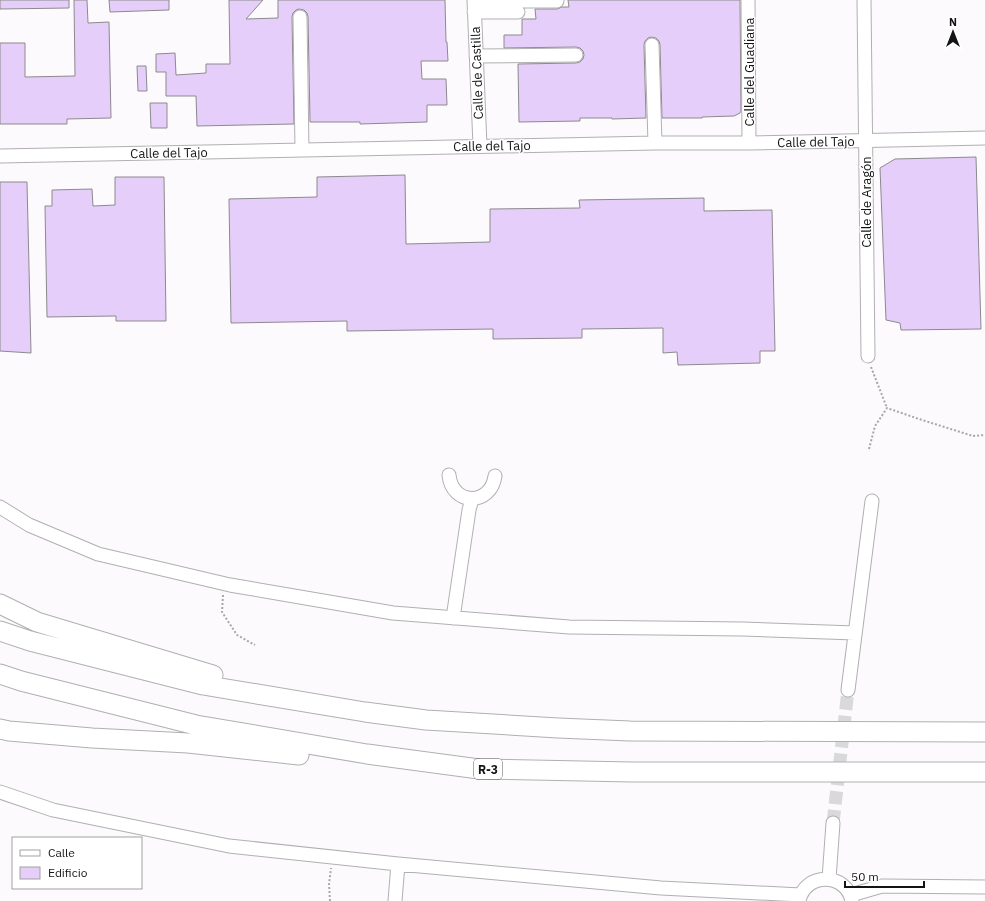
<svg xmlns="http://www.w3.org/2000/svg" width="985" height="901" font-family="'IBM Plex Sans',sans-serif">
<rect width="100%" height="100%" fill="#fcfafd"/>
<path fill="#e5cef9" stroke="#8c8a8d" d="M0,0H69V8L0,9Z
M74,0H87L88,23L109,22L111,118L67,119V124H0V43H25V77L75,76Z
M109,0H169V10L110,12Z
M229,0H263L246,19L278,18V0H445L446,42H447L448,61H421L422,79H446L447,105H427V122L360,124V122H310L308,17L307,13L304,10L299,9L296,10L293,13L292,17L294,124L197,126L196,96H166V72H156V54L175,53L176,75L206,73V64H230Z
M568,0H740L741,111L740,113L734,116L702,117V118H662L660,45L659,41L656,38L651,37L648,38L645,41L644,45L646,118L612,119V118H580V121L519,122L518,64L576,63L580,62L583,59L584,55L583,51L580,48L576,47L504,48V35H522V19H536L535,9H557L562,7H569Z
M137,66H146L147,91H138Z
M150,103H167V128H151Z
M976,157L981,329L901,330L900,323L886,320L880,168L895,159Z
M405,175L406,244L490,242V209L580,208L579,200L704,198V211L772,210L775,351H760V363L678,365L677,352L663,353V328L582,329V338L493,339V329L347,331V321L231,323L229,199L317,197V177Z
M115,177H164L166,321H116V316L47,317L45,206H52V190L92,189L93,206L115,205Z
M0,182H27L31,353L0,351Z"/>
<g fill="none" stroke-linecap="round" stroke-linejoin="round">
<path stroke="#d9d8da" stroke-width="13" stroke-dasharray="13 6" stroke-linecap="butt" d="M833,823L848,690"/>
<defs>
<path id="minor" d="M474,0L480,146
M748,0L749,143
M864,0L868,356
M474,1H557
M474,12H518
M300,17L302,150
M652,45L655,143
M476,56L576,55
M0,156L503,146L655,143H749L985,138
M449,475C452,506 491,506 495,476
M0,507L29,525L98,554L230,585L393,613L569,627L743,629L855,633
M453,618L469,510L472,499
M848,690L872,501
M0,792L53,810L229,846L398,864L661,888L801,895
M829,879L833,823
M851,895L882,886L985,887
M395,901L398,864
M799,901C805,872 846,872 852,901"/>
<path id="highway" d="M0,604L37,622L213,675
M0,631L30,641L203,685L365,712L426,720L558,728L630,731L985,732
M0,674L21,681L196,725L367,754L479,769L632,772H985
M0,729L9,731L92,738L188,743L299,755"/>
</defs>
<use href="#minor" stroke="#b1afb2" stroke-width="15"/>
<use href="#highway" stroke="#b1afb2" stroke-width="21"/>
<path stroke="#a7a6a8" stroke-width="2" stroke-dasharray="2 2" stroke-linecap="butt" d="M871,367L887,408
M869,449L875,426L887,408L919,419L973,436L985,435
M223,595L222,612L237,635L255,645
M330,901L329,884L331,868"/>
<use href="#minor" stroke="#fff" stroke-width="13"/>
<use href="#highway" stroke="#fff" stroke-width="19"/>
</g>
<g text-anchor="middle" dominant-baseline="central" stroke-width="3" stroke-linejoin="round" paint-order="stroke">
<rect fill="#fff" stroke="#5a5a5b" stroke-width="1" x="474" y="759" width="28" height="20" rx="3"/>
<g font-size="12" font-weight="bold" fill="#141415">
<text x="488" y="769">R-3</text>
</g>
<g font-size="13" fill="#141415" stroke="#fff">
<text transform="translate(749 72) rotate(-90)">Calle del Guadiana</text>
<text transform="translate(477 73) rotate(-92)">Calle de Castilla</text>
<text transform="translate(816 142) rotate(-1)">Calle del Tajo</text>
<text transform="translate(492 146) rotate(-1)">Calle del Tajo</text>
<text transform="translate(169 153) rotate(-1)">Calle del Tajo</text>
<text transform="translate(866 202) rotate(-90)">Calle de Aragón</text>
</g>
</g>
<rect x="12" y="837" width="130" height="52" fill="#ffffff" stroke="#a1a1a1"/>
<rect x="20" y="850" width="20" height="6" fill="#ffffff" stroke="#a1a1a1"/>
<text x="48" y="857" font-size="12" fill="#141415">Calle</text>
<rect x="20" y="867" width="20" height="12" fill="#e5cef9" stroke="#a1a1a1"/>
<text x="48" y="877" font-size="12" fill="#141415">Edificio</text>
<g transform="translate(953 32)" stroke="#ffffff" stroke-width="3" paint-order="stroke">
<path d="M0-3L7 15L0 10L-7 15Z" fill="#141415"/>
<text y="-6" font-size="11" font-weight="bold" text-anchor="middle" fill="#141415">N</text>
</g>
<path d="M845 881v6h79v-6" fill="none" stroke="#141415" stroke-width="2"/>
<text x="851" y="881" font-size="12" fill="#141415" stroke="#ffffff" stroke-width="3" paint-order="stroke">50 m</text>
</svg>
